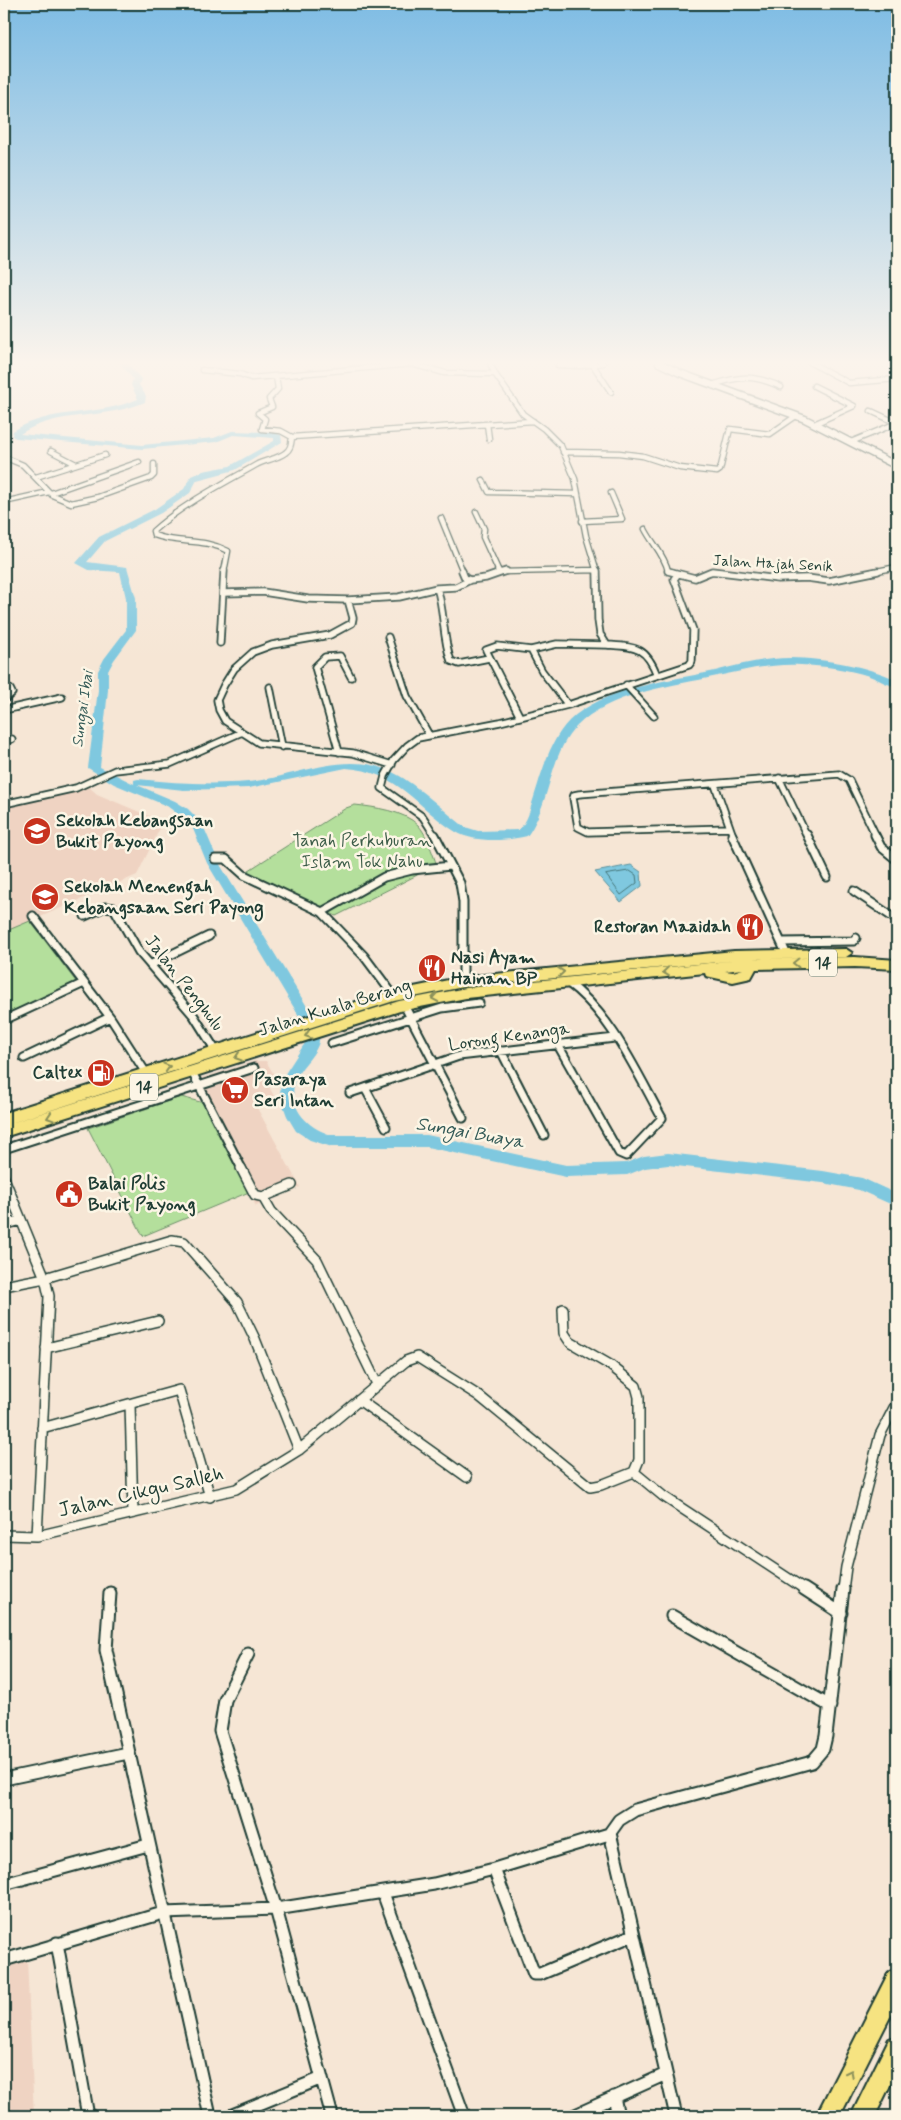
<svg xmlns="http://www.w3.org/2000/svg" width="901" height="2120" font-family="Mynerve,sans-serif">
<rect width="100%" height="100%" fill="#f6e6d5"/>
<filter id="ink" filterUnits="userSpaceOnUse"><feTurbulence type="fractalNoise" baseFrequency=".02" numOctaves="2"/><feDisplacementMap in="SourceGraphic" scale="10" xChannelSelector="R" yChannelSelector="G"/><feConvolveMatrix kernelMatrix="1 2 1 2 8 2 1 2 1" color-interpolation-filters="sRGB"/></filter>
<g filter="url(#ink)">
<path fill="#efd3c2" d="M89,787L97,794L163,822L137,875L31,921L77,983L4,1016V805Z
M256,1061H266L274,1075L265,1079L275,1098L256,1106L300,1187L256,1206L193,1081Z
M27,1959L34,2116H4V1966Z"/>
<path fill="#b4df9c" stroke="#6a8e68" d="M355,805C374,807 404,811 418,825C427,834 432,853 437,865L336,916L246,872L346,808Z
M30,921L77,983L4,1016V932Z
M181,1097L204,1103L249,1192L143,1236L88,1128Z"/>
<path fill="#7fc8df" stroke="#59909b" d="M631,865L641,872L642,886L621,902L595,872Z"/>
<g fill="none" stroke-linecap="round" stroke-linejoin="round">
<path stroke="#457578" stroke-width="1" d="M630,871L636,875L637,883L621,895L606,875Z"/>
<path fill="#7fc8df" fill-rule="evenodd" d="M120,363H127L141,379L139,385L146,396L145,402C105,420 56,410 20,434L142,445L214,438L232,431L266,432L281,435L282,442L235,470L197,480L190,493L161,513L105,541L87,562L127,567L136,598V630L114,660L108,671V690L100,767L134,784V780L138,779C175,783 211,785 248,782C297,777 348,747 396,774C417,785 445,812 465,827L478,831L518,830C528,822 530,809 534,797C542,772 550,740 569,721C602,688 671,680 715,671C739,665 765,658 790,658C825,659 865,665 897,680V687C887,685 878,679 869,676C847,669 824,666 801,665C769,663 738,672 708,678C665,687 609,694 577,726C549,753 551,804 527,836C507,841 474,843 456,832C416,807 398,771 346,768L249,788L184,790L137,785L175,801L188,809L202,823L219,863L319,1026C319,1032 320,1040 318,1045C313,1058 299,1068 295,1081C287,1108 309,1129 332,1135H427L566,1165L626,1163L644,1156L668,1153L823,1171L862,1178L897,1194V1207L859,1190L823,1183L668,1165L645,1168L627,1175L566,1177L427,1147H332L310,1140L296,1131L287,1116L280,1097L281,1080L305,1043V1026L207,863L191,824L167,806L114,784L88,768L98,690V671L104,659L126,630V598L120,572L89,570L76,563L99,537L155,509L184,489L191,476L203,471L230,466L274,441V438L233,435L216,442L142,449L16,438L12,436L13,431C51,407 98,417 138,399L131,385L133,379Z"/>
<defs>
<path id="street-far4" d="M490,363L495,374L523,414L544,429L561,446L575,479L586,536L597,572
M811,363L849,383L897,379
M558,365L580,366L603,363
M593,365L611,392
M202,370L240,374L251,378L412,364L445,373L495,374
M276,376L278,389L269,399L272,407L258,413L265,419L262,429L281,431L292,437L533,421
M712,385C740,376 753,374 781,387
M814,386L854,406L814,424
M871,411L897,423
M487,424L489,439
M851,442L897,423
M51,451L76,464
M563,452L619,453L643,456L680,468L717,472L720,470L730,429L770,434L796,416
M4,457L23,465L52,495L71,503L98,497L151,478L154,475V464
M36,477L105,455
M483,480L489,492L578,494
M51,493L139,462
M4,502L49,492
M476,512L484,529L483,537L499,572
M441,518L463,572
M582,521L622,519L611,493
M645,529C652,543 665,556 668,571L673,572
M224,572L228,551C201,537 180,545 154,535L153,531C183,504 221,485 256,465C265,460 277,459 285,453C291,449 291,444 292,437
M501,572L597,570
M709,572H722
M872,572L897,567"/>
<path id="street-far3" d="M462,571L465,578L470,580
M498,571L499,573
M597,571L598,620L600,634L607,645C635,647 646,646 657,675
M668,571L695,578L712,571L778,579L807,578L829,581L878,571
M437,588C445,612 442,637 451,661L459,664L489,658
M224,593L263,592L308,599L348,600L399,597L437,588L456,587L470,580L486,578L506,571
M348,600L353,618L352,623L330,635L272,645L253,652L234,669L224,685L217,700L219,710L225,721L259,743L353,753L392,765
M388,637L407,696L429,735
M220,643L224,571
M626,685L654,716
M270,687L282,747
M4,690L10,689L12,693L4,700
M568,705L542,671L531,650L557,644L607,645
M4,710L62,697
M520,717L486,650L497,646L531,650
M4,741L12,739
M339,752L315,667L325,657L340,656L351,677
M779,778L807,836
M715,785L733,836
M4,804L76,788L115,770L170,764L240,733
M729,828L588,832L578,827L573,798L574,795L579,794L839,774L849,780L876,836
M435,836L423,817L382,788L385,776L394,760L407,746L418,738L500,722L568,705L689,665L692,661L693,630L674,579L677,575"/>
<path id="street-far2" d="M435,835L460,883L463,902V982
M732,835L786,953
M807,835L827,877
M875,835L881,847L897,860
M215,859H226L244,875L322,912L364,956L394,996
M854,891L897,920
M322,912L384,877L412,870L451,866
M33,916L110,1017L146,1073
M85,916L105,907L114,908L139,952L194,1016L216,1051
M781,942L854,941L856,938
M150,965L209,936
M404,1005L463,1118
M4,1020L84,983
M332,1043L442,1008L479,1003
M558,1045L619,1153L626,1156L662,1118C636,1071 611,1014 567,982
M501,1051L544,1135
M24,1058L110,1017
M192,1072L242,1169
M350,1093L365,1088
M386,1127L365,1088L459,1056L615,1038
M4,1149L254,1068"/>
<path id="street-far1" d="M241,1168L255,1195L263,1197L292,1185
M4,1178L45,1278L49,1296L37,1536
M263,1197L271,1211L317,1260L377,1384
M4,1225L21,1220
M4,1286L45,1278L172,1240L184,1242L237,1302L255,1339L299,1450
M563,1309L564,1333L570,1342L610,1365L636,1386L639,1397V1460L634,1472
M46,1348L158,1321
M359,1400L467,1477
M130,1404L133,1513
M42,1428L179,1390L210,1497
M4,1535L37,1536L236,1489L299,1450L406,1361L417,1357L479,1396L590,1487L601,1485L634,1472L663,1496L806,1590
M843,1590L846,1567L880,1435L897,1402"/>
<path id="street" d="M804,1589L841,1613
M110,1593L106,1650L210,2116
M672,1616L830,1706
M248,1654L225,1700L220,1731L276,1909L332,2116
M4,1779L128,1753
M610,1833L676,2116
M494,1869L534,1974H540L633,1935
M4,1884L148,1845
M383,1893L464,2116
M57,1943L88,2116
M4,1960L163,1913L276,1909L434,1884L494,1869L609,1834L619,1820L635,1810L812,1762L823,1749L826,1736L843,1589
M614,2097L618,2116
M230,2116L322,2078
M573,2116L666,2074"/>
<path id="secondary" d="M659,363L680,373L805,419L897,466"/>
<path id="highway" d="M846,949L852,953L846,957L751,959L855,957L897,960V969L855,967L756,969L751,978L733,982L706,976L705,973L466,998L400,1011L4,1137V1125L399,1001L466,988L738,960L463,987L394,1001L4,1125V1113L325,1011L394,991L463,977L734,951ZM743,969L733,972L725,971Z
M897,1969V2003L840,2116H816L889,1972Z
M897,2036V2071L875,2116H851L889,2039Z"/>
</defs>
<use href="#street-far4" stroke="#1f3d34" stroke-width="7"/>
<use href="#street-far3" stroke="#1f3d34" stroke-width="9"/>
<use href="#street-far2" stroke="#1f3d34" stroke-width="11"/>
<use href="#street-far1" stroke="#1f3d34" stroke-width="12"/>
<use href="#street" stroke="#1f3d34" stroke-width="15"/>
<use href="#secondary" stroke="#1f3d34" stroke-width="9"/>
<use href="#highway" stroke="#1f3d34" stroke-width="4"/>
<use href="#street-far4" stroke="#fcf5e5" stroke-width="4.5"/>
<use href="#street-far3" stroke="#fcf5e5" stroke-width="5.5"/>
<use href="#street-far2" stroke="#fcf5e5" stroke-width="7"/>
<use href="#street-far1" stroke="#fcf5e5" stroke-width="9"/>
<use href="#street" stroke="#fcf5e5" stroke-width="11"/>
<use href="#secondary" stroke="#fcf5e5" stroke-width="6"/>
<use href="#highway" fill="#f6e381" fill-rule="evenodd"/>
</g>
<defs><path id="oneway-chevron" d="M-2-3.5L2.5 0L-2 3.5" fill="none" stroke-width="1.6" stroke-linecap="round" stroke-linejoin="round" transform="scale(1.25)"/></defs>
<g stroke="#8a905a">
<use href="#oneway-chevron" transform="translate(796 963) rotate(179)"/>
<use href="#oneway-chevron" transform="translate(561 972) rotate(-6)"/>
<use href="#oneway-chevron" transform="translate(666 972) rotate(174)"/>
<use href="#oneway-chevron" transform="translate(435 998) rotate(170)"/>
<use href="#oneway-chevron" transform="translate(308 1035) rotate(162)"/>
<use href="#oneway-chevron" transform="translate(238 1057) rotate(162)"/>
<use href="#oneway-chevron" transform="translate(167 1067) rotate(-17)"/>
<use href="#oneway-chevron" transform="translate(50 1117) rotate(162)"/>
<use href="#oneway-chevron" transform="translate(850 2073) rotate(-63)"/>
</g>
</g>
<linearGradient id="sky" x2="0" y2="1"><stop stop-color="#7ebce4"/><stop offset="0.55" stop-color="#fbf4ec"/><stop offset="1" stop-color="#fbf4ec" stop-opacity="0"/></linearGradient>
<rect width="901" height="659" fill="url(#sky)"/>
<defs>
<symbol id="school-disc" viewBox="-11 -11 22 22"><circle r="9.5" fill="#c8321e" stroke="#fcf5e5"/><path d="M0-5L7-2L0 1L-7-2ZM-4 1L0 2.5L4 1V4Q0 6-4 4Z" fill="#fff"/></symbol>
<symbol id="restaurant-disc" viewBox="-11 -11 22 22"><circle r="9.5" fill="#c8321e" stroke="#fcf5e5"/><path d="M-5-6h1v4h1v-4h1v4h1v-4h1v5L-1.5 .5V6h-2V.5L-5-1ZM5-6V6H3V1.5H1.5Q1.5-4 5-6Z" fill="#fff"/></symbol>
<symbol id="fuel-disc" viewBox="-11 -11 22 22"><circle r="9.5" fill="#c8321e" stroke="#fcf5e5"/><path d="M-5.5-6h7V0h2V4h1.3V-2.5L3-4.5l.8-.8L6-3V5H2.5V1h-1V6h-7ZM-4.2-4.7v3.2H.2V-4.7Z" fill="#fff"/></symbol>
<symbol id="supermarket-disc" viewBox="-11 -11 22 22"><circle r="9.5" fill="#c8321e" stroke="#fcf5e5"/><path d="M-6-5.5h2.5l.6 2H6L4.5 2H-2.5L-4.4-4H-6ZM-1.5 3.2a1.3 1.3 0 1 0 .1 0ZM3 3.2a1.3 1.3 0 1 0 .1 0Z" fill="#fff"/></symbol>
<symbol id="civic-disc" viewBox="-11 -11 22 22"><circle r="9.5" fill="#c8321e" stroke="#fcf5e5"/><path d="M-.6-6.5H3V-4.5H.6V-3L4-1V1h2V6H-6V1h2V-1L-.6-3ZM-1.2 2.5V6h2.4V2.5Z" fill="#fff"/></symbol>
</defs>
<g fill-rule="evenodd">
<use href="#school-disc" x="21" y="815" width="32" height="32"/>
<use href="#school-disc" x="29" y="881" width="32" height="32"/>
<use href="#restaurant-disc" x="734" y="911" width="32" height="32"/>
<use href="#restaurant-disc" x="416" y="952" width="32" height="32"/>
<use href="#fuel-disc" x="85" y="1057" width="32" height="32"/>
<use href="#supermarket-disc" x="219" y="1074" width="32" height="32"/>
<use href="#civic-disc" x="53" y="1178" width="32" height="32"/>
</g>
<g text-anchor="middle" dominant-baseline="central" stroke-width="5" stroke-linejoin="round" paint-order="stroke">
<g font-size="15" fill="#1f3d34" stroke="#fcf5e5">
<text transform="translate(773 564) rotate(3)">Jalan Hajah Senik</text>
</g>
<g font-size="16" font-style="italic" fill="#325956" stroke="#fcf5e5">
<text transform="translate(83 709) rotate(-82)">Sungai Ibai</text>
</g>
<g fill="#fcf5e5" stroke="#617469" stroke-width="1">
<rect x="809" y="949.5" width="28" height="27" rx="4"/>
<rect x="130" y="1073.5" width="28" height="27" rx="4"/>
</g>
<g font-size="16" font-weight="bold" fill="#1f3d34">
<text x="823" y="963">14</text>
<text x="144" y="1087">14</text>
</g>
<g font-size="18" font-weight="bold" fill="#1f3d34" stroke="#fcf5e5" text-anchor="start">
<text x="56" y="821">Sekolah Kebangsaan<tspan x="56" dy="21">Bukit Payong</tspan></text>
<text x="64" y="887">Sekolah Menengah<tspan x="64" dy="21">Kebangsaan Seri Payong</tspan></text>
<text x="731" y="927" text-anchor="end">Restoran Maaidah</text>
<text x="451" y="958">Nasi Ayam<tspan x="451" dy="21">Hainan BP</tspan></text>
<text x="82" y="1073" text-anchor="end">Caltex</text>
<text x="254" y="1080">Pasaraya<tspan x="254" dy="21">Seri Intan</tspan></text>
<text x="88" y="1184">Balai Polis<tspan x="88" dy="21">Bukit Payong</tspan></text>
</g>
<g font-size="18" fill="#3d5d49" stroke="#fcf5e5">
<text x="362" y="841">Tanah Perkuburan<tspan x="362" dy="21">Islam Tok Nahu</tspan></text>
</g>
<g font-size="18" fill="#1f3d34" stroke="#fcf5e5">
<text transform="translate(184 983) rotate(52)">Jalan Penghulu</text>
<text transform="translate(335 1008) rotate(-17)">Jalan Kuala Berang</text>
<text transform="translate(509 1037) rotate(-8)">Lorong Kenanga</text>
</g>
<g font-size="19" font-style="italic" fill="#325956" stroke="#fcf5e5">
<text transform="translate(470 1133) rotate(10)">Sungai Buaya</text>
</g>
<g font-size="21" fill="#1f3d34" stroke="#fcf5e5">
<text transform="translate(141 1492) rotate(-13)">Jalan Cikgu Salleh</text>
</g>
</g>
<rect width="901" height="2120" fill="none" stroke="#fcf5e5" stroke-width="20"/>
<rect x="10" y="10" width="881" height="2100" fill="none" stroke="#1f3d34" stroke-width="2" filter="url(#ink)"/>
</svg>
